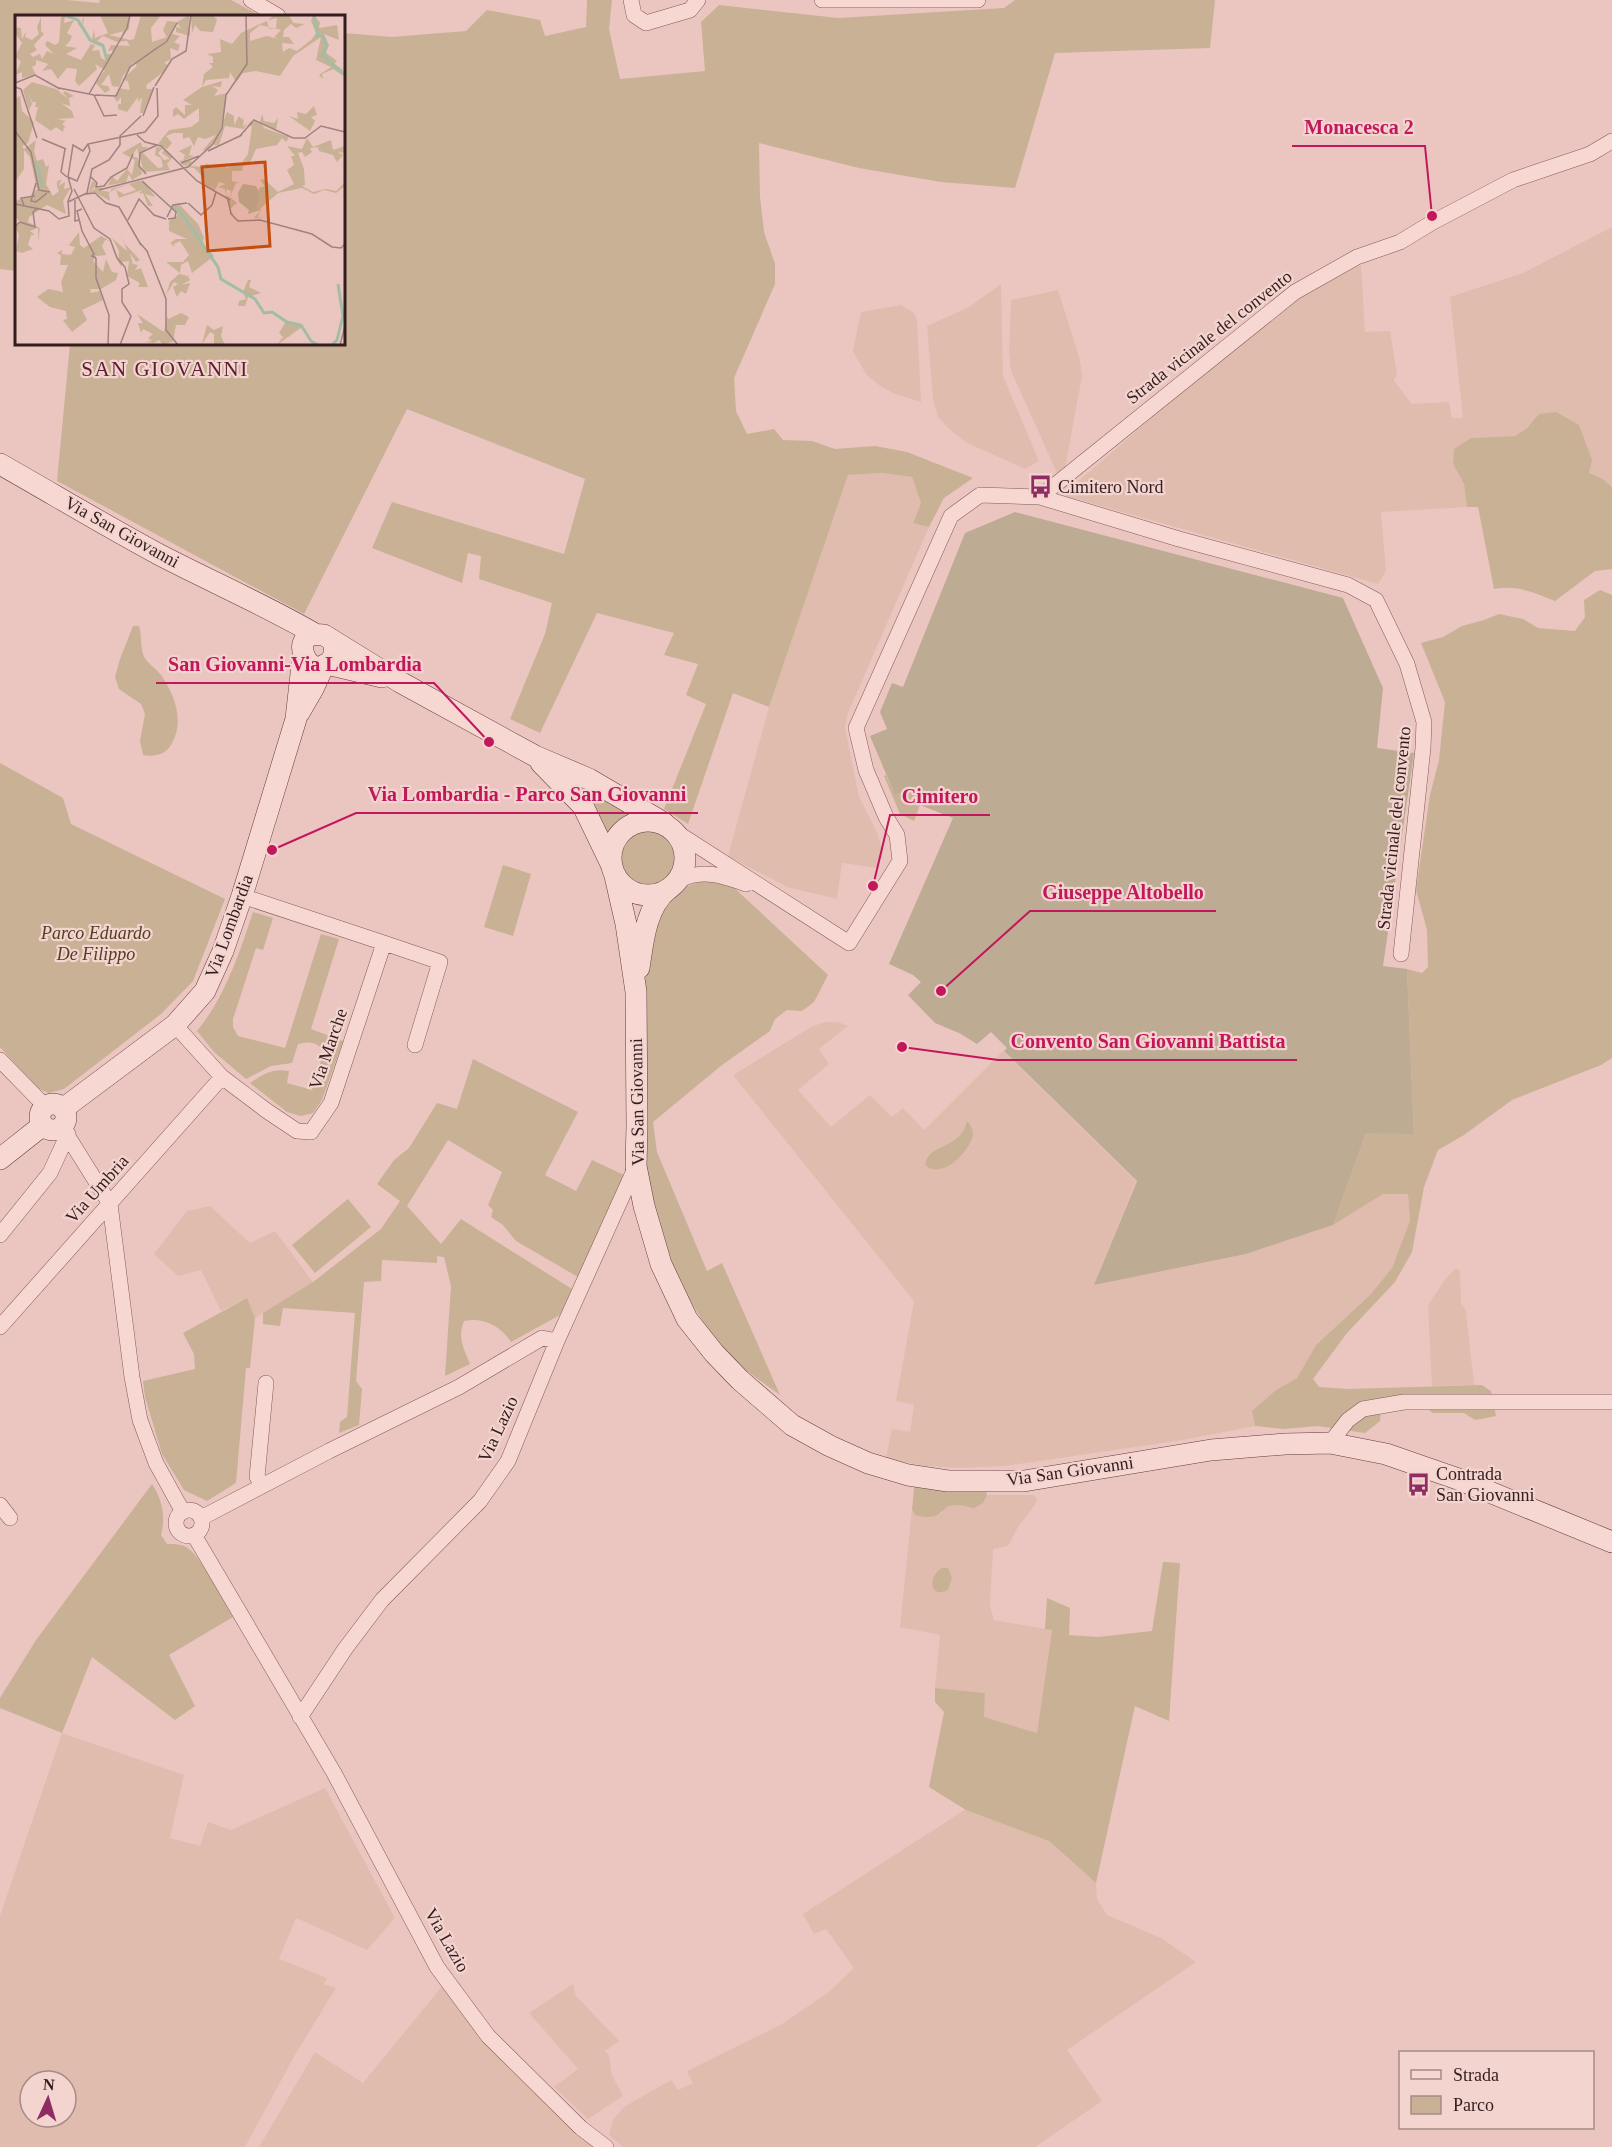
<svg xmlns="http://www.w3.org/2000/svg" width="1612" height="2147" font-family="Georgia,serif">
<rect width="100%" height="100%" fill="#ebc6c0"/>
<path fill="#e0bcae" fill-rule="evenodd" d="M1612,227V487L1603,479L1589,473L1539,414L1527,428L1515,436L1471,438L1454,449L1453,464L1464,484L1467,507L1381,512L1386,571L1378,584L1062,495L1168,404L1274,318L1310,291L1361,265L1365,332L1390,331L1397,374L1394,381L1412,404L1449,402L1452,418H1463L1450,297L1523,273Z
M1001,284L1003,376L1039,461L1025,469L967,443L949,429L938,417L933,399L927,326L969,307Z
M1058,290L1080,360L1082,377L1065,468L1057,473L1011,371L1009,352L1011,300Z
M901,305L913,312L917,319L921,402L895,394L879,385L866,374L853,351L861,312Z
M882,473L912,477L921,503L913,523L929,527L848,713L845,727L859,797L877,832L883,853L878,868L842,863L837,899L787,887L728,856L769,707L848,475Z
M825,1022H838L848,1026L819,1049L829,1064L798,1090L831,1127L870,1095L892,1117L903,1108L924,1130L1003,1051L1136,1181L1094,1285L1246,1254L1333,1225L1383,1194H1408L1410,1221L1392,1268L1370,1295L1316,1345L1297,1378L1276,1390L1252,1411L1255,1426L1183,1440L1005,1466L958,1468L925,1466L886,1458L892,1429L910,1432L914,1405L896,1401L914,1301L733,1075L811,1027Z
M210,1206L250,1243L275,1231L313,1282L255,1318L247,1298L221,1311L201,1270L178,1276L154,1254L187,1211Z
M1456,1268L1460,1271L1461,1303L1466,1311L1474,1385L1432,1386L1428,1306L1443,1282Z
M987,1495H1033L1037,1499L1035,1505L1018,1527L1008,1546L993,1549L990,1606L994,1620L1052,1630L1037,1733L983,1717L985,1693L935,1688L940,1635L900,1627L912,1509L915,1515L941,1514L947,1506L958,1505L964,1507L983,1503Z
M62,1733L184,1775L170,1838L200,1846L208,1822L231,1830L325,1788L395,1918L367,1950L296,1918L279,1959L327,1978L324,1984L336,1988L295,2055L245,2147H0V1916ZM30,2081H66V2117H30Z
M966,1809L1049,1841L1096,1883L1097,1899L1107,1915L1161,1938L1196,1962L1067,2050L1102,2101L1035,2147H623L609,2135L613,2120L624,2107L671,2080L678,2090L693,2083L687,2071L782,2024L829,1992L854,1968L826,1929L814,1934L803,1914Z
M573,1984L576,1996L619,2041L605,2051L609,2055L612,2075L623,2096L588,2119L554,2087L578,2069L529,2013Z
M443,1985L596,2147H259L315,2052L363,2083Z"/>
<path fill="#c8b195" d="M0,0H67L99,3L100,0H231L261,16H16V271L0,269Z
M587,0H612L609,29L620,79L705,71L701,22L719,5L838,18L1004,8L1015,0H1215L1210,48L1055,53L1015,188L941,182L859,168L759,143L760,197L764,232L775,264V284L734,378L736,411L747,434L774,429L783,440L812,441L835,449L875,446L907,452L973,478L944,498L929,527L913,523L921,503L912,477L882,473L848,475L769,707L733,693L688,824L664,809L706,704L686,695L698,664L664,655L674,633L597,613L540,733L510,719L545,634L552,603L479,579L481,556L468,553L462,583L372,548L392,502L564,554L585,479L407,409L304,614L57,481L70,344H344V33L392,37L466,31L487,10L540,20L545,36L586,27Z
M1556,412L1579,425L1592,460L1589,473L1603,479L1612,487V569L1595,571L1555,601C1533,592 1517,585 1494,589L1478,507H1467L1464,484L1453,464L1454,449L1471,438L1515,436L1527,428L1539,414Z
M1600,590L1612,595V1058L1601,1065L1512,1100L1464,1135L1438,1150L1424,1187L1412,1252L1395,1282L1347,1333L1313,1379L1319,1387L1348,1389L1482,1385L1491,1391L1496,1416L1475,1420L1464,1413H1433L1411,1397L1382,1400L1380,1421L1365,1433L1318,1426L1283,1429L1255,1426L1252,1411L1276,1390L1297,1378L1316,1345L1370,1295L1392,1268L1410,1221L1408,1194H1383L1333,1225L1366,1133H1414L1407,969L1422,973L1428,967L1427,930L1416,890L1430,795L1439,760L1445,702L1421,643L1443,637L1462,626L1484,620L1499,614L1523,619L1538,628L1575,631L1585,617L1584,600Z
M133,626H139C142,635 140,645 143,654C146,663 155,667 161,675C175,695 185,722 171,745C165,755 154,757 143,755L140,741L145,714L141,704L119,689L115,677L120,659Z
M0,763L63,798L71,824L225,899L193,981L161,1014L64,1089L49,1093L37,1088L0,1047Z
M886,775L895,795L913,787L920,805L914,821L900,814L884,776Z
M596,791L643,816C626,819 618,826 610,841L594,811Z
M618 858a30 30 0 1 1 60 0a30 30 0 1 1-60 0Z
M503,865L531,874L513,936L484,927Z
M711,879L730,884L828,975L814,1002L802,1011L787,1010L775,1019L770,1031L722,1065L653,1122L657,1152L707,1271L722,1263L780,1395C767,1385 752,1376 740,1365C709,1336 686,1298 670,1259C638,1182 643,1097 645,1016C646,990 643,959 651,934C654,924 662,911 668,902C677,887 696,883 711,879Z
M253,912L273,918L263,950L256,948L233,1019V1027L238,1036L285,1048L321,934L339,939L311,1029L343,1041L322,1100L313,1113L301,1116L287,1112L250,1083C263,1074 273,1068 289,1071L287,1083L312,1090L324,1051C317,1042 309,1041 298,1044L292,1063L271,1066L246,1079L214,1052L197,1031C225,997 239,954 253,912Z
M473,1059L578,1112L545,1175L576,1191L592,1160L624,1175L578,1277L516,1241L503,1225L491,1217L493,1210L488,1205L502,1172L448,1140L407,1206L441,1244L461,1219L572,1289L560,1315L511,1342C501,1326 483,1317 464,1321C457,1337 464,1349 470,1364L445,1376L451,1286L444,1257L437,1256V1263L382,1260L381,1281L364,1282L356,1381L362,1389L359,1425L339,1433L340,1422L347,1417L355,1313L283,1308L280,1326L263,1324V1313L313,1282L381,1229L400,1201L377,1184L394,1160L409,1148L437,1103L457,1109Z
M967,1121C970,1124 973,1129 973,1134C971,1151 941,1181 925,1165C928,1146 951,1148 961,1134C964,1131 966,1125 967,1121Z
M348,1199L371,1227L315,1273L292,1245Z
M247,1298L255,1318L250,1368H246L236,1483L207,1501L184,1490L162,1454L145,1397L143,1381L195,1369L194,1354L183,1333Z
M915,1480L985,1486L987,1495L983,1503L974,1508L958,1505L948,1506C937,1518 930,1519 915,1515L912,1509Z
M152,1484C162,1499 166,1516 161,1535L167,1544C175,1544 183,1544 189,1549C204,1561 222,1600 233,1617L169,1655L195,1706L175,1720L92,1657L62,1733L0,1708V1698L36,1640Z
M1163,1562L1180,1563L1169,1721L1135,1706L1096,1883L1049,1841L966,1810L929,1787L944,1712L935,1702V1688L985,1693L984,1717L1037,1733L1052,1630L1045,1629L1047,1598L1070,1608L1069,1635L1098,1637L1152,1631Z
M942,1568H948L952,1578L948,1590C930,1599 927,1577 942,1568Z"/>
<path fill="#bdab94" d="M1015,512L1343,598L1383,688L1377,748L1414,753L1383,966L1407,969L1414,1134L1366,1133L1333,1225L1246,1254L1094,1285L1137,1181L1004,1051L1007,1048L991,1032L977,1044L959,1033L935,1023L908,995L921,982L913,975L889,964L953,818L920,805L913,787L895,795L870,736L887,729L880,712L892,683L903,687L965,533Z"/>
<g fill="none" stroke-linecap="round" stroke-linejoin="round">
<defs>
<path id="street" d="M251,0L278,16
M631,0L634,15L646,23L690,10L698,0
M822,0H978
M1040,497L1295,292L1357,257L1400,242L1433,222L1513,180L1590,154L1612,141
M676,832L849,943L900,861L897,835L886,817L866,770L856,728L951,516L980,495L1040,497L1179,539L1348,585L1376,600L1407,664L1424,722L1423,748L1401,954
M679,880C703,869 722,875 746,884
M384,943L440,962L415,1045
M175,1025L222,1077L267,1111L297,1131L311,1132L331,1103L384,943L242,896
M0,1060L45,1106
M62,1127L110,1204L132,1377L140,1420L156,1463L183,1512
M0,1235L50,1173L68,1134
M0,1327L222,1077
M1330,1443L1348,1420L1363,1409L1404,1402H1612
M263,1485L257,1477L266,1383
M0,1505L10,1518
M176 1523a13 13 0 1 1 26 0a13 13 0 1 1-26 0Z
M201,1518L329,1451L459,1387L542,1338L557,1341
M194,1535L334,1773L437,1967L488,2036L581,2128L606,2147
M300,1717L345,1649L382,1600L480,1501L508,1461L557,1341L636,1166"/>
<path id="secondary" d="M0,464C53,494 106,526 160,555C212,582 265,605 315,634
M333,642C335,648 336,654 331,660C310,688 283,628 324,635L400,682L535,756L589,779L664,823
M327,664L382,677
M299,713L313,689L324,665
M541,763L583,806L611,864
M611 858a37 37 0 1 1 74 0a37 37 0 1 1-74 0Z
M615,876L626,924L636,992L637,1126L636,1166L644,1206L661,1264L687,1319L714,1353L740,1380L792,1425L830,1446L868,1463L908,1475L948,1481H1024L1211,1450L1285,1444L1330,1443L1386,1454L1458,1479L1612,1542
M639,968C643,941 646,907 668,889
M40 1117a13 13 0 1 1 26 0a13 13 0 1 1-26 0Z
M64,1108L175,1025L205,991L223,951L242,896L296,719L303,656
M0,1159L43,1125"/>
</defs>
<use href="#street" stroke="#83595a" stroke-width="16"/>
<use href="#secondary" stroke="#643c3f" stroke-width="22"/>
<use href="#street" stroke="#f7d7d2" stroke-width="15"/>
<use href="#secondary" stroke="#f7d7d2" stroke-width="21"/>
</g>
<defs>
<symbol id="bus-bare" viewBox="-9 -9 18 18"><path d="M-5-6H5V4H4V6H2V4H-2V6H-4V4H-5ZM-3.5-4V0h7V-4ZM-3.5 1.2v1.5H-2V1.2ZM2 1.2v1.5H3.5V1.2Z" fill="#8f2c64" stroke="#f3d4cf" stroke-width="2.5" paint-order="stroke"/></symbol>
</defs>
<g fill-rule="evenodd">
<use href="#bus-bare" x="1024" y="470" width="33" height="33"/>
<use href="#bus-bare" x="1402" y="1468" width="33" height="33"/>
</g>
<g text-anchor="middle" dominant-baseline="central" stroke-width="4.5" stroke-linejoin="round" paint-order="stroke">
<g font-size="18" fill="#331d1e" stroke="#f3d4cf">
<text transform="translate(1209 337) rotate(-38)">Strada vicinale del convento</text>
<text transform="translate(122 532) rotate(29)">Via San Giovanni</text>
<text transform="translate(1394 828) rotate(-84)">Strada vicinale del convento</text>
<text transform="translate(229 926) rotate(-70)">Via Lombardia</text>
<text transform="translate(328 1049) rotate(-71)">Via Marche</text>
<text transform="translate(637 1102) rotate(-91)">Via San Giovanni</text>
<text transform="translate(97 1189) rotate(-48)">Via Umbria</text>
<text transform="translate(498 1429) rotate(-65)">Via Lazio</text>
<text transform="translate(1070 1471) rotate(-8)">Via San Giovanni</text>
<text transform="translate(447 1940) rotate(60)">Via Lazio</text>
</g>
<g font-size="18" fill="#331d1e" stroke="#f3d4cf" text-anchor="start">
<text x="1058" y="487">Cimitero Nord</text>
<text x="1436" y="1474">Contrada<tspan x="1436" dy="21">San Giovanni</tspan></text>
</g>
<g font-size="18" font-style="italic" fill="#4f4124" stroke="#f3d4cf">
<text x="96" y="933">Parco Eduardo<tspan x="96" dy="21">De Filippo</tspan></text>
</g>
<g font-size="21" letter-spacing="1.5" fill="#5d1e34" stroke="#f3d4cf">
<text x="165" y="369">SAN GIOVANNI</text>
</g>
</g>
<g transform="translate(15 15)">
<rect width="330" height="330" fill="#ebc6c0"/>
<path d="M50,0L49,8L59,5L52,18L57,21L55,26L50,31L62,33L51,39L66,45L76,29L80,30L77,36L84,35L86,43L92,46L88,31L76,25L63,9V5L68,11L67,5L69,2L68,11L77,25L79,14L80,23L93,18L85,0H115L114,14L106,21L109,16L94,20L115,25L119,24L126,0H146L136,13L137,27L152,22L148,15L152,6L162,7L174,0L175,21L161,17V12L166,13L162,8L154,23L141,33L153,26L157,19L165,21L159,27L165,30L163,36L155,33L156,44L149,48L153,50L147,58L131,70L132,74H138L128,98H125L127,82L123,87V82L112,97L103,94V89H110H106V82L102,87L99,82L104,73L115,75L113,66L107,65L122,51L119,47L108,61L104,72L97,71L94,59L86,70L93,71L95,75L90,78L81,68L90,55L80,49L82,54L64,71L60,66L62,54L52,53L43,64L36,54L27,56L33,49L21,45V50L17,52L21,60L7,63V57L0,60L6,47L0,41L7,28L0,18V13H4L0,11L6,13L7,24L12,15L10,22L17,25L24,19L22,12L26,2V16L29,19L19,30L22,35L15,39L18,42L25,39L27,44L32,36L39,39L30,30L32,26L40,30L44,27L46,2ZM88,21L102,27L112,26L115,31L96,30L93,36L98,35L97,39H91L89,29L82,26ZM176,0H198L202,5L198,17L185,16L180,10L177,18ZM259,0H274L278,8L290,9L281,13L276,9L269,15L268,22H274L279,29L267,28L268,37L274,33L282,36L297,24L301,18L296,6L298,0L305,7L304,13L322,10L324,25L309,19L314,30L311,38L322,46L319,49L327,54L330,62L318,54L307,59L308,64L304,60L316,52L301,45L306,22L278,41L265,61L241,56L228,58L221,67L215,57L214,63L191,65L187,72L207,66L206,72L197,71L203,75L199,81L212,78L205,118L198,128L191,135L187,136L201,120L190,124L183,122L179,131L174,122L168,124V118H159L151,121L157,128L152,134L143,129L154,115L176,112L184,106V93L169,104L163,99L158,102V95L161,92L170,100V90H177L168,85L187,72L189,59L198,52L194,48H198V42L192,39L206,37L205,24L217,29L226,18L245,9L252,6L254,14L261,13L262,3L253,5ZM245,10L266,15L259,22L263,24L252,21L235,26V18ZM17,67L41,74L53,84L48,78L50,76L59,81L54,83L55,91L46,88L57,96L59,103L42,104L51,106L47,109L53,114L49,112L48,117L41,112L36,116L20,105L23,92H20L21,87H17L13,77L17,89L14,95L8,75ZM5,81L7,96L19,107L13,128L7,131L9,134L21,125L19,136L22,146L28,144L31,152L34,150L31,169L38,181L44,176L42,171V166L47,165L43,171L50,167L49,174L56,172L48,186L51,199L32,190L14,202L13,207L25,213L23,226V213L15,216L20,220H16L13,230L18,234L7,238L1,236L4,220L0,211L5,207L2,203L0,206V186L15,181L22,174L15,142L9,135V154L0,167V84ZM299,91L302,100L296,102L300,106L295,116L274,101L283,104L282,97L291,99ZM212,97L219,101V110L224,101L228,105L229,101L228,112L232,108L229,114L210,111L204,130H199ZM247,99L249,106L259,108L263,103L261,116L246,107L249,113L274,122L271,127L267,123L262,130L241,134L234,150L228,151L227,156H217V166L226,168H221L215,182L222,188L215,194L221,204L216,198L210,180L215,182L216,176L212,174L210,179V174L203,172L211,169L204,167L200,175L190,170V164L179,153L173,152L172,148V151L168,150L164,145L168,146L170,140L164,136L177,130L174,140L179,141L170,145L177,146L175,151L190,152L191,148L198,152L211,149V153L226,149L233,139L237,111H232L236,106L240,108L238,105L245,107ZM292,123L298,132L316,125L318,135L330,131V138L323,137L328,140L322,147L318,140L304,136L303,132L295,133L297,137L290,142L287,137L283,138L289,154L290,170L287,171L298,177L311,174L321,176L330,167V171L321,178L309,175L299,179L287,173L263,178L246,193L245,197L242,202L249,203H239L245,196H242L244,173L250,171L245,165L249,164L263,177L279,169L272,155L279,150L276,141H280L272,131L287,134ZM126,127L127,132H133L127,137L143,153L148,152L146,143L140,140L141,132L148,133L143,138L149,145L155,144L147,138L150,134L156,139L157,143L152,149L155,155L129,157L122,133L117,141L123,143L127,159L117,165L114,159L111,167L85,172L93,170L97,161L102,166L112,154L117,160L120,145L107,138ZM77,166L82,169L75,177L81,173H92L83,175L96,177V174L124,166L130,167L140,182L130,179L138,191H133L128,178L124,179L127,175L104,183L101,175L109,179L121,175L114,169L100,174L94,178L95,186L80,177L66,181L74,177ZM163,188L183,209L189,223L187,228L199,241L177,258L173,246L166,250L165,258L151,247H168L174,240L165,226L159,229L160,232L155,228L161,224H172L154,216V206L163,200L157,192ZM105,216L110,229L125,245L121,247L115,238L118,249L123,250L120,255L126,253L133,272H123L125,268L112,261L114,246L107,247V252L103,247L104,236L97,223L112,236ZM64,217L65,230L69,233L86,221L95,226L90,225L87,231L91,240L81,241L78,246L88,257L91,244L97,257L103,258L101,265L86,274H75L76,278L85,276L88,285L67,295L72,305L57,317L48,305L52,304L51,296L35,292L22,282L33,274L48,277L46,267L53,250H45L46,240L42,238L47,235V239L56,240L60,232L49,229L54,230ZM164,259L173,261L175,265L166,270L175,268L171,279L166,276L162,282L158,272L163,269L159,267L151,280L155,267ZM233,265H236L234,272L246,278L233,282L230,291H223L224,286L231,284L228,277ZM166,298L174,302L170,310H161L158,326L148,330L144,325L139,328L130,327L137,326L133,323L138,319L128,314L126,318L123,308H128L122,299L149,317L152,301L153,304ZM277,307L287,312L262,330L268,322L264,318L270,308ZM192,310L199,315L208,311L206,321L210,330H199V319L195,317L187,329Z" fill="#c8b195" fill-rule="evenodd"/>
<path d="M228,169L241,171L244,177L242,196L233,199L234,195L224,187L223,178Z" fill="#bdab94"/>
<path fill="none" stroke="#a2bda6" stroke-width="3" d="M49,0L63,5L75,25L88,31L92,45M299,0L303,21H308L311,30L308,41L330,60M21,146L28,173M158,192L167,199L203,252L206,264L240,284L249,298L257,297L272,307L286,310L296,326L303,330M317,330L322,325L328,301L323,269"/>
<path fill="none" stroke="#a1827f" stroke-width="1.5" d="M0,68L20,60L45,74M140,71L157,44L171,36L176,0M0,72L6,74L22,123M44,73L79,80M74,79L112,13L115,0M79,80L89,101L102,100M80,80L101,81L115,52L152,26L162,8M128,101L139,72M0,116L16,137L24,175L35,177M122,120L130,127L146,131L182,166L215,185M224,122L239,105L278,123H290L306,111L330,117M27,124L51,134M50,134L46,157L52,162M193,136L227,120M166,148L184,141M131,159L124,151L125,138L142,130M75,161L82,168L81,172L89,171L96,162L112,153L118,139M53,162L58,130L68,136L73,129M53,162L62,166L75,136L73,129L130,117L143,101L142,73M127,166L161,197L160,203L153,204M21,168L16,186L21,187L32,178M59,174L79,213L95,224L102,243L110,252L114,269L107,274V287L116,301L105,330M84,175L173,152L198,129L207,113L211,80L232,49L231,0M71,179L80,178L91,188L104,192L126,230M213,184L216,199L223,206L245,205L297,219L317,232L326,233L330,229M60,185V206L64,205M53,187L72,178L77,154L94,145L105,130V121L126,101M173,188L186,200L197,190L201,177M0,189L34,196L44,204L54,201L53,186L57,176L53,162M9,190L6,183L20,181M67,194L62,196L67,216L79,239L77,241L81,243M152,202L158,190L172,188M113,205L124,184L139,200L151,204M0,211L5,207L20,212L18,197L23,193M125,228L132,236L151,284V315L163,330M81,243V263L94,300L93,330M330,264V285M325,330L330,311"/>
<path fill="#c44d10" fill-opacity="0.15" stroke="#c44d10" stroke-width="3" d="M250,147L255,231L193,236L187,152Z"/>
<rect width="330" height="330" fill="none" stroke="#331d1e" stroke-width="3"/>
</g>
<path fill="none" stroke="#c2185b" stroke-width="2" d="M1432 216L1425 146H1292M489 742L434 683H156M272 850L356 813H698M873 886L890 815H990M941 991L1030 911H1216M902 1047L998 1060H1297"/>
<g fill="#c2185b" stroke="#f3d4cf" stroke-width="2">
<circle cx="1432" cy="216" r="6"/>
<circle cx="489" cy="742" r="6"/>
<circle cx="272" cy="850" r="6"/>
<circle cx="873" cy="886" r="6"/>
<circle cx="941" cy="991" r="6"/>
<circle cx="902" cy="1047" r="6"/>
</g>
<g font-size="20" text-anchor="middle" font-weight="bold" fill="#c2185b" stroke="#f3d4cf" stroke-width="4.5" stroke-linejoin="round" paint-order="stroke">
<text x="1359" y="134">Monacesca 2</text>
<text x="295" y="671">San Giovanni-Via Lombardia</text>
<text x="527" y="801">Via Lombardia - Parco San Giovanni</text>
<text x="940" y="803">Cimitero</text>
<text x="1123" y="899">Giuseppe Altobello</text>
<text x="1148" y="1048">Convento San Giovanni Battista</text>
</g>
<rect x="1399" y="2051" width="195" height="78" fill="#f3d4cf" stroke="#a68b88" stroke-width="1.5"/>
<rect x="1411" y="2070" width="30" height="9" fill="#f7d7d2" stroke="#a68b88" stroke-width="1.5"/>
<text x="1453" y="2081" font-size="18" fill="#331d1e">Strada</text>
<rect x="1411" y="2096" width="30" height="18" fill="#c8b195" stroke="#a68b88" stroke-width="1.5"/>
<text x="1453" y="2111" font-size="18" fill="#331d1e">Parco</text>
<g transform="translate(48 2099) rotate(4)"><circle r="28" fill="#f3d4cf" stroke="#a68b88" stroke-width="1.5"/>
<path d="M0-4.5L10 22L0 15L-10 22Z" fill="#8f2c64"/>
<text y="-9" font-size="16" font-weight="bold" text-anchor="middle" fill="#331d1e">N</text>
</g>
</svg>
